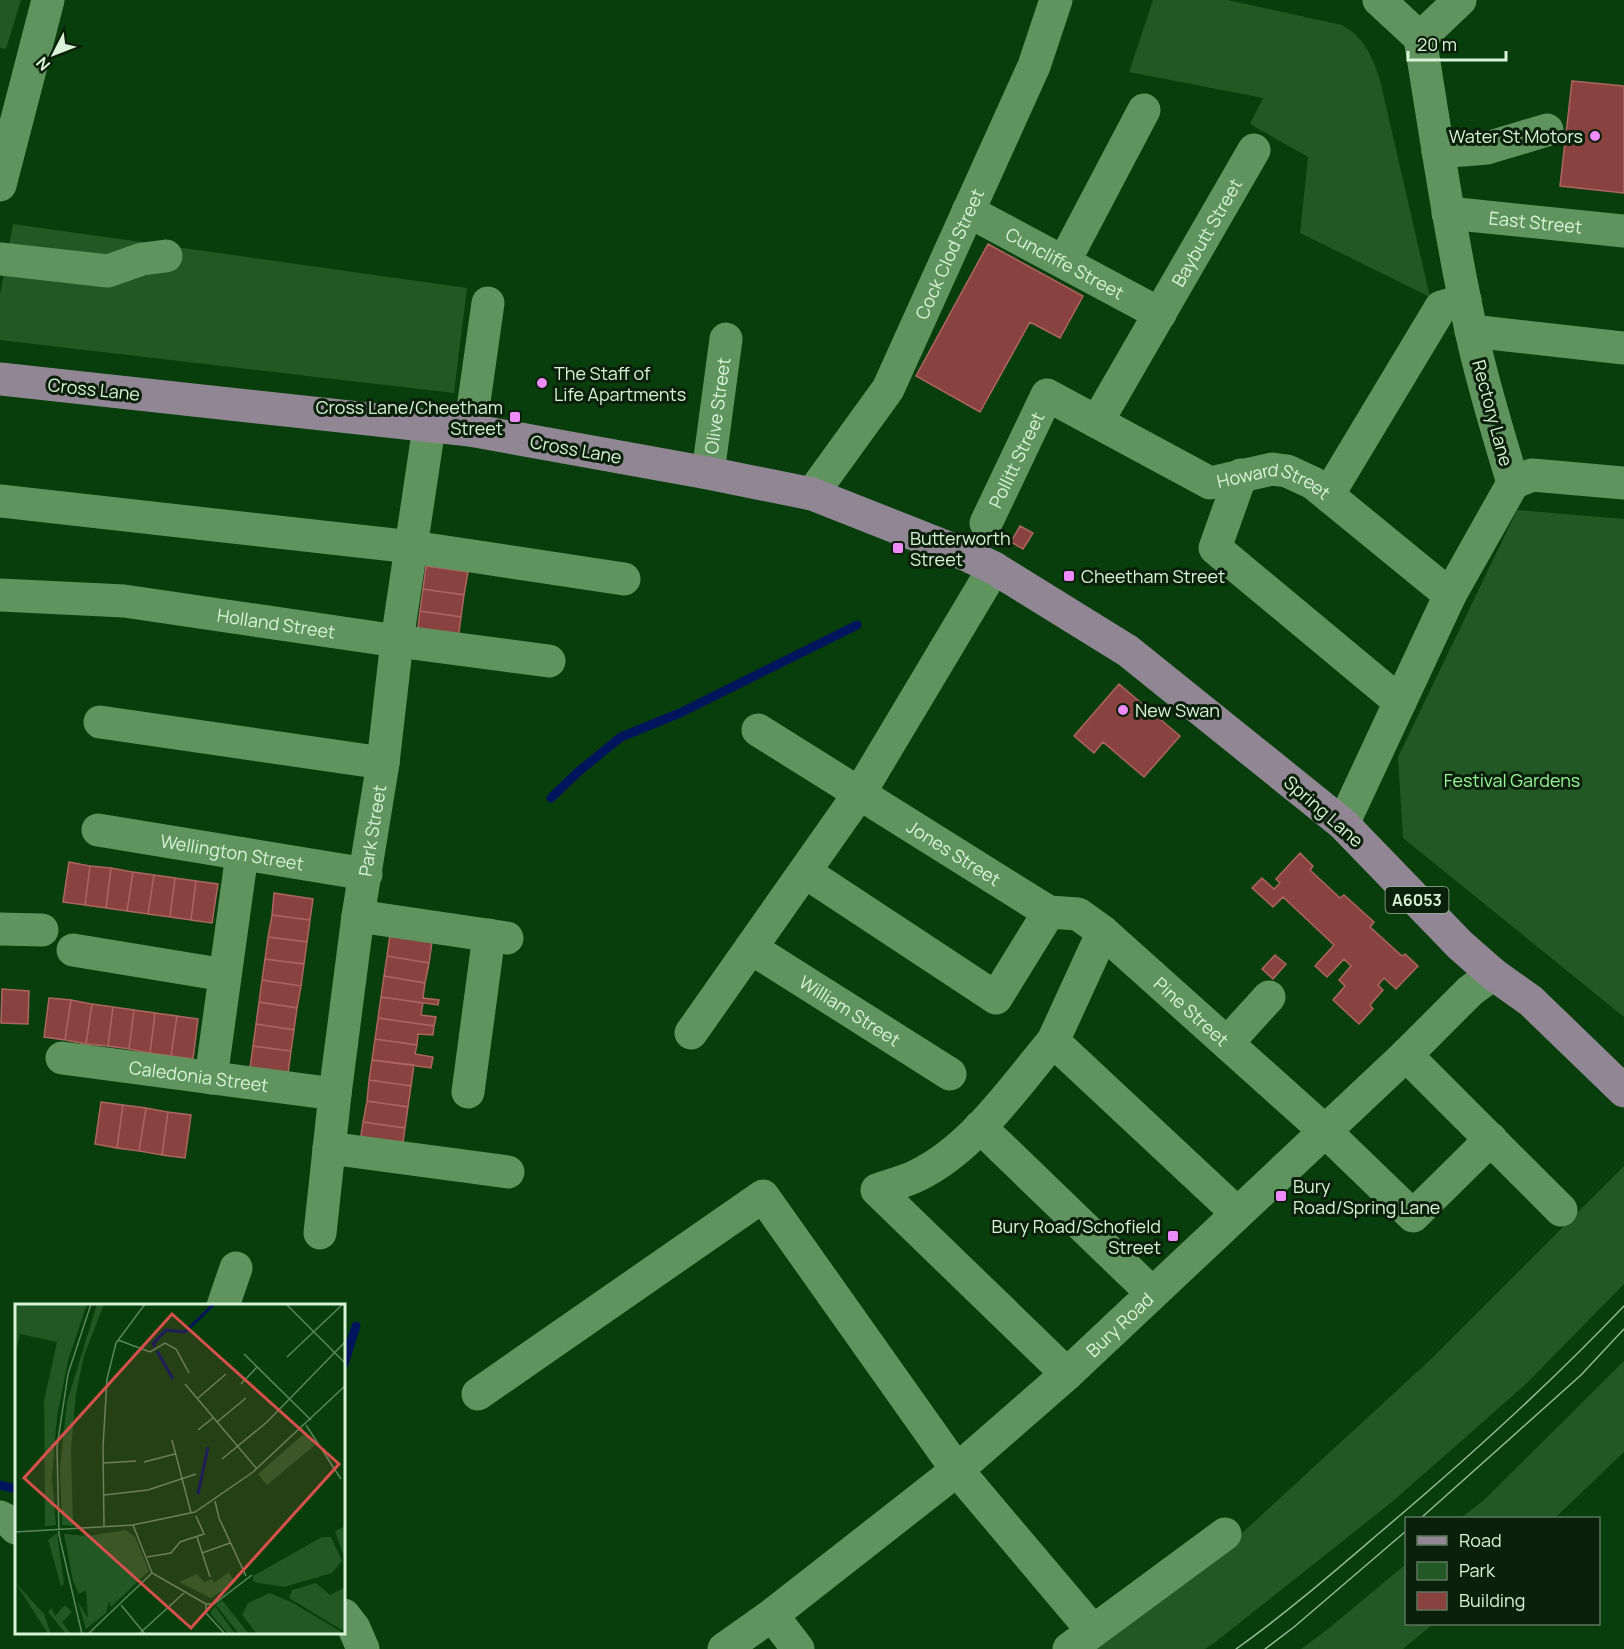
<svg xmlns="http://www.w3.org/2000/svg" width="1624" height="1649" font-family="Manrope,sans-serif">
<rect width="100%" height="100%" fill="#073e0c"/>
<path fill="#215823" d="M0,0H21L6,49L0,48Z
M1153,0H1228L1342,25C1365,38 1372,56 1380,80L1430,297L1300,233L1308,157L1250,124L1263,98L1129,72Z
M13,224L467,288L454,393L0,340V295Z
M1517,510L1624,519V1017L1403,838L1398,757Z
M1624,1166V1284L1526,1384L1392,1502L1213,1644L1205,1649H1086L1241,1534L1430,1360Z
M1624,1361V1452L1555,1518H1461L1485,1499Z
M1406,1564V1624H1433L1403,1649H1301L1328,1629Z"/>
<g fill="none" stroke-linecap="round" stroke-linejoin="round">
<path stroke="#01155d" stroke-width="9" d="M551,798L578,772L621,737L680,713L857,625
M344,1364L356,1326
M0,1485L16,1489"/>
</g>
<path fill="#884340" stroke="#ae6561" stroke-width="1.5" d="M1572,81L1624,86V193L1560,186Z
M988,244L1083,296L1060,338L1030,322L980,412L916,376Z
M1020,526L1033,533L1023,549L1011,542Z
M426,566L468,572L464,595L423,589Z
M423,589L464,595L461,617L420,611Z
M420,611L461,617L458,640L417,634Z
M1119,684L1180,736L1144,777L1103,742L1094,753L1074,736Z
M1300,853L1313,866L1310,870L1340,898L1344,895L1374,922L1370,927L1402,956L1405,954L1418,966L1396,989L1384,978L1378,985L1383,990L1370,1005L1373,1009L1359,1024L1333,1000L1345,986L1339,980L1351,966L1344,959L1327,977L1315,966L1334,945L1283,897L1273,907L1252,888L1262,878L1274,889L1280,883L1276,879Z
M69,862L90,866L85,905L63,902Z
M90,866L111,868L106,908L85,905Z
M111,868L133,872L127,911L106,908Z
M133,872L154,875L148,914L127,911Z
M154,875L175,878L170,917L148,914Z
M175,878L196,881L191,920L170,917Z
M196,881L218,884L212,923L191,920Z
M274,893L313,899L310,920L272,915Z
M272,915L310,920L307,942L268,937Z
M390,935L432,942L429,963L387,956Z
M268,937L307,942L304,964L265,959Z
M1275,955L1286,964L1273,979L1262,969Z
M387,956L429,963L425,983L384,976Z
M265,959L304,964L301,986L262,980Z
M384,976L425,983L423,998L439,1000L438,1005L381,997Z
M262,980L301,986L297,1008L259,1002Z
M2,989L29,991L28,1024L1,1023Z
M381,997L423,1003L421,1015L436,1017L434,1026L378,1018Z
M49,998L71,1000L65,1040L44,1037Z
M71,1000L92,1004L86,1044L65,1040Z
M259,1002L297,1008L294,1030L256,1024Z
M92,1004L113,1007L108,1046L86,1044Z
M113,1007L134,1010L129,1049L108,1046Z
M134,1010L155,1013L150,1053L129,1049Z
M155,1013L177,1016L171,1056L150,1053Z
M177,1016L198,1019L193,1059L171,1056Z
M378,1018L434,1026L433,1035L418,1034L417,1045L375,1039Z
M256,1024L294,1030L291,1051L253,1046Z
M375,1039L417,1045L415,1054L433,1057L431,1068L372,1060Z
M253,1046L291,1051L288,1074L250,1068Z
M372,1060L414,1065L411,1086L369,1080Z
M369,1080L411,1086L408,1107L367,1101Z
M367,1101L408,1107L405,1128L363,1122Z
M101,1102L123,1105L117,1148L95,1144Z
M123,1105L146,1108L139,1151L117,1148Z
M146,1108L168,1112L162,1155L139,1151Z
M168,1112L191,1115L185,1158L162,1155Z
M363,1122L405,1128L402,1149L360,1142Z"/>
<g fill="none" stroke-linecap="round" stroke-linejoin="round">
<g stroke="#60945f" stroke-width="33">
<path d="M1379,0L1420,38"/>
<path d="M1438,152L1487,148L1547,130"/>
<path d="M0,185L48,0"/>
<path id="s1" d="M968,211L1160,314"/>
<path id="s2" d="M1448,213L1624,231"/>
<path d="M0,259L108,271L142,259L166,256"/>
<path d="M1064,262L1144,110"/>
<path d="M1471,331L1624,348"/>
<path id="s3" d="M1097,422L1254,150"/>
<path d="M470,430L488,303"/>
<path id="s4" d="M708,473L726,339"/>
<path d="M1241,475L1215,548L1400,702"/>
<path d="M1513,483L1532,475L1624,483"/>
<path id="s5" d="M812,494L888,389L1034,66L1056,0"/>
<path d="M1328,495L1441,307L1465,300"/>
<path d="M0,501L412,547L624,579"/>
<path id="s6" d="M986,523L1047,395L1210,483L1272,469L1287,471L1313,483L1450,595"/>
<path id="s7" d="M0,595L124,601L397,641L549,661"/>
<path d="M100,722L383,763"/>
<path id="s8" d="M758,730L1039,906L1049,912L1078,914L1103,932L1326,1132L1413,1216L1491,1139"/>
<path d="M1343,824L1450,595L1513,483C1498,433 1482,382 1471,330C1450,233 1436,136 1420,38L1460,0"/>
<path id="s9" d="M98,830L366,874"/>
<path d="M805,872L996,998L1049,912"/>
<path d="M358,916L507,938"/>
<path d="M0,929L42,930"/>
<path d="M1103,932L1053,1041L1237,1213"/>
<path id="s10" d="M751,948L950,1074"/>
<path d="M73,950L225,975"/>
<path d="M691,1033L859,794L994,568"/>
<path d="M1053,1041C1014,1087 972,1150 916,1176C904,1182 890,1185 877,1190L1067,1374"/>
<path d="M1227,1043L1269,997"/>
<path d="M1406,1055L1561,1210"/>
<path id="s11" d="M62,1058L335,1094"/>
<path d="M211,1078L242,854"/>
<path d="M468,1092L489,935"/>
<path d="M980,1127L1152,1293"/>
<path d="M329,1148L508,1172"/>
<path id="s12" d="M320,1233L335,1094L358,916L383,763L397,641L429,427"/>
<path d="M223,1306L236,1268"/>
<path d="M478,1394L763,1196L957,1470L1093,1631"/>
<path d="M0,1517L10,1522L16,1528"/>
<path d="M344,1615L354,1628L363,1649"/>
<path d="M772,1615L798,1649"/>
<path id="s13" d="M724,1649L772,1615L957,1470L1067,1374L1406,1055L1470,991L1493,974"/>
<path d="M1069,1649L1225,1534"/>
</g>
<path stroke="#918693" stroke-width="33" d="M0,379L470,430L708,473L812,494L969,556L994,568L1128,651L1343,824L1460,945L1493,974L1531,1001L1624,1091"/>
<path stroke="#96b996" stroke-width="1.5" d="M1421,1518L1581,1375L1624,1329
M1236,1649C1288,1612 1336,1570 1384,1529C1468,1458 1549,1385 1624,1306
M1265,1649L1294,1627L1406,1531"/>
</g>
<g fill="#ee8bf8" stroke="#0b200b" stroke-width="2">
<circle cx="1595" cy="136" r="6"/>
<circle cx="542" cy="383" r="6"/>
<rect x="509" y="411" width="12" height="12" rx="3"/>
<rect x="892" y="542" width="12" height="12" rx="3"/>
<rect x="1063" y="570" width="12" height="12" rx="3"/>
<circle cx="1123" cy="710" r="6"/>
<rect x="1275" y="1190" width="12" height="12" rx="3"/>
<rect x="1167" y="1230" width="12" height="12" rx="3"/>
</g>
<g text-anchor="middle" dominant-baseline="central" stroke-width="6" stroke-linejoin="round" paint-order="stroke">
<rect fill="#0b200b" stroke="#9ab49a" stroke-width="1.5" x="1385.5" y="887" width="63" height="26" rx="4.5"/>
<g font-size="16" font-weight="bold" fill="#d8f3d7">
<text x="1417" y="900">A6053</text>
</g>
<g font-size="18" fill="#d8f3d7" stroke="#0b200b" text-anchor="start">
<text x="1583" y="136" text-anchor="end">Water St Motors</text>
<text x="554" y="373">The Staff of<tspan x="554" dy="21">Life Apartments</tspan></text>
<text x="503" y="407" text-anchor="end">Cross Lane/Cheetham<tspan x="503" dy="21">Street</tspan></text>
<text x="910" y="538">Butterworth<tspan x="910" dy="21">Street</tspan></text>
<text x="1081" y="576">Cheetham Street</text>
<text x="1135" y="710">New Swan</text>
<text x="1293" y="1186">Bury<tspan x="1293" dy="21">Road/Spring Lane</tspan></text>
<text x="1161" y="1226" text-anchor="end">Bury Road/Schofield<tspan x="1161" dy="21">Street</tspan></text>
</g>
<g font-size="18" fill="#d8f3d7" stroke="#0b200b">
<text stroke="none"><textPath href="#s2" startOffset="88">East Street</textPath></text>
<text stroke="none"><textPath href="#s3" startOffset="219">Baybutt Street</textPath></text>
<text stroke="none"><textPath href="#s5" startOffset="278">Cock Clod Street</textPath></text>
<text stroke="none"><textPath href="#s1" startOffset="110">Cuncliffe Street</textPath></text>
<text transform="translate(94 389) rotate(6)">Cross Lane</text>
<text stroke="none"><textPath href="#s4" startOffset="68">Olive Street</textPath></text>
<text transform="translate(1493 413) rotate(75)">Rectory Lane</text>
<text transform="translate(576 449) rotate(10)">Cross Lane</text>
<text stroke="none"><textPath href="#s6" startOffset="70">Pollitt Street</textPath></text>
<text stroke="none"><textPath href="#s6" startOffset="394">Howard Street</textPath></text>
<text stroke="none"><textPath href="#s7" startOffset="278">Holland Street</textPath></text>
<text transform="translate(1324 811) rotate(41)">Spring Lane</text>
<text stroke="none"><textPath href="#s12" startOffset="406">Park Street</textPath></text>
<text stroke="none"><textPath href="#s9" startOffset="136">Wellington Street</textPath></text>
<text stroke="none"><textPath href="#s8" startOffset="231">Jones Street</textPath></text>
<text stroke="none"><textPath href="#s10" startOffset="117">William Street</textPath></text>
<text stroke="none"><textPath href="#s8" startOffset="522">Pine Street</textPath></text>
<text stroke="none"><textPath href="#s11" startOffset="138">Caledonia Street</textPath></text>
<text stroke="none"><textPath href="#s13" startOffset="512">Bury Road</textPath></text>
</g>
<g font-size="18" fill="#98f897" stroke="#0b200b">
<text x="1512" y="780">Festival Gardens</text>
</g>
</g>
<g transform="translate(15 1304)">
<rect width="330" height="330" fill="#073e0c"/>
<path d="M0,0H72L53,57L42,112L37,174L41,221L30,222L29,97L42,38L5,30L0,50ZM82,0H89L69,52L61,90L56,146L58,222L47,221L45,164L52,98ZM291,128L300,141L252,181L243,170ZM330,222V256L320,227ZM111,226L120,233L134,267L96,303L94,297L91,309L71,325L63,298L73,314L71,286L64,290L58,277L49,230L74,232ZM42,229L49,280L46,282L33,236ZM307,233H316L327,257L317,269L269,283L239,278L238,272ZM214,268L220,279L196,294L164,278L182,270L189,278L198,275L199,279ZM0,278L29,310L36,330H33ZM301,279L315,291L330,283V328L274,294L277,286ZM255,289L278,299L330,330H242L227,311L233,299ZM207,296L234,330H224L201,301ZM50,301L57,308L47,318L56,330H51L33,308L37,304L40,312ZM200,302L220,330H213L195,309Z" fill="#215823"/>
<path fill="none" stroke="#01155d" stroke-width="3" d="M140,43L138,40L151,26L170,28L199,0M142,47L158,75M183,190L193,143"/>
<path fill="none" stroke="#5b865d" stroke-width="1.5" d="M271,0L330,59M103,36L135,48L150,39L161,45L174,69M229,50L296,116M272,53L328,0M170,80L242,165M226,80L242,63M183,94L211,70M202,118L231,94M291,121L326,175M183,126L199,113M157,136L176,209M207,155L252,118L330,38M129,158L160,150M88,159L121,157M89,191L133,186L181,170M200,197L204,214L231,272M118,221L137,269L191,300V309L210,330M89,222L88,143L92,75L101,39L130,0M0,228L118,221L180,208L238,168L330,82M182,233L195,273M187,249L215,239M132,253L156,249L165,238L189,230L181,212M191,300H199L237,271M106,301L130,330M67,330L44,231L42,143L53,70L76,0M73,330L137,269M124,330L171,287"/>
<path fill="#d6514b" fill-opacity="0.15" stroke="#d6514b" stroke-width="3" d="M157,10L324,160L176,324L9,174Z"/>
<rect width="330" height="330" fill="none" stroke="#d8f3d7" stroke-width="3"/>
</g>
<rect x="1405" y="1517" width="195" height="108" fill="#0b200b" stroke="#5d745d" stroke-width="1.5"/>
<rect x="1417" y="1536" width="30" height="9" fill="#918693" stroke="#5d745d" stroke-width="1.5"/>
<text x="1459" y="1547" font-size="18" fill="#d8f3d7">Road</text>
<rect x="1417" y="1562" width="30" height="18" fill="#215823" stroke="#5d745d" stroke-width="1.5"/>
<text x="1459" y="1577" font-size="18" fill="#d8f3d7">Park</text>
<rect x="1417" y="1592" width="30" height="18" fill="#884340" stroke="#5d745d" stroke-width="1.5"/>
<text x="1459" y="1607" font-size="18" fill="#d8f3d7">Building</text>
<g transform="translate(54 54) rotate(228)" stroke="#0b200b" stroke-width="4.5" paint-order="stroke">
<path d="M0-4.5L10 22L0 15L-10 22Z" fill="#d8f3d7"/>
<text y="-9" font-size="16" font-weight="bold" text-anchor="middle" fill="#d8f3d7">N</text>
</g>
<path d="M1408 51v9h98v-9" fill="none" stroke="#d8f3d7" stroke-width="3"/>
<text x="1417" y="51" font-size="18" fill="#d8f3d7" stroke="#0b200b" stroke-width="4.5" paint-order="stroke">20 m</text>
</svg>
